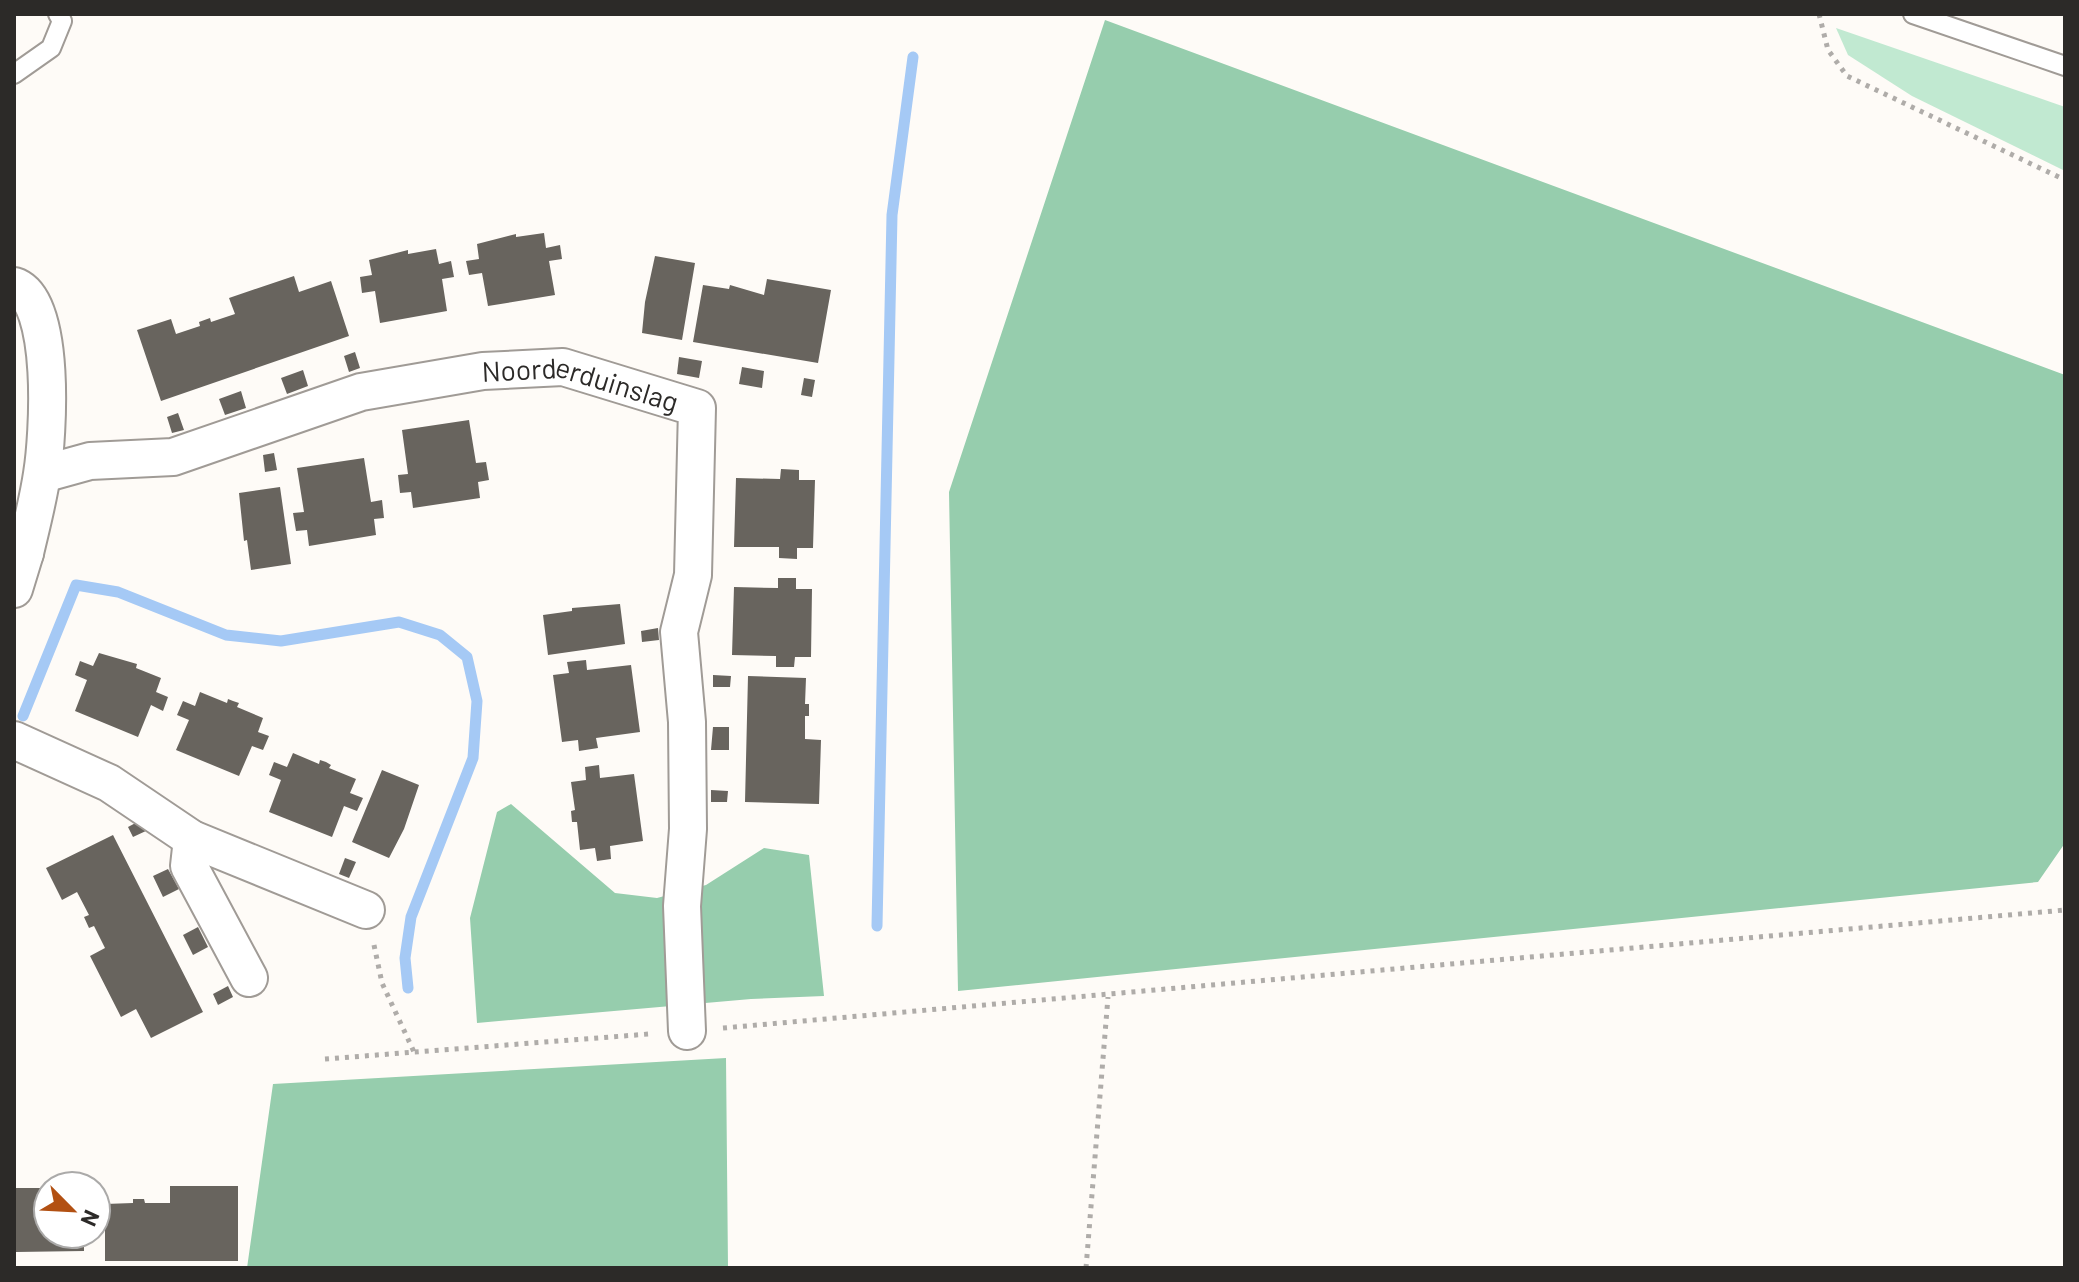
<svg xmlns="http://www.w3.org/2000/svg" width="2079" height="1282" font-family="Barlow,sans-serif">
<rect width="100%" height="100%" fill="#fefbf7"/>
<path fill="#c1e9d1" d="M1836,28L2065,107V171L1912,96L1848,55Z"/>
<path fill="#96cdad" d="M1105,20L2065,375V843L2038,882L958,991L949,492Z
M511,804L615,893L657,898L706,885L764,848L809,855L824,996L751,999L477,1023L470,918L497,812Z
M726,1058L728,1268H247L273,1084Z"/>
<g fill="none" stroke-linecap="round" stroke-linejoin="round">
<path stroke="#a5c9f5" stroke-width="11" d="M23,716L76,585L118,592L226,635L281,641L399,622L440,635L467,657L477,701L473,758L411,917L405,958L408,988
M877,926L892,215L913,57"/>
</g>
<path fill="#68645e" d="M544,233L546,248L560,245L562,259L549,261L555,295L488,306L482,273L469,275L466,261L479,259L477,244L516,234V237Z
M436,249L439,264L451,261L454,277L442,279L447,311L380,323L375,291L362,293L360,277L372,275L369,260L408,250V254Z
M655,256L695,263L682,340L642,333L645,302Z
M294,276L299,292L331,281L349,336L161,401L137,330L171,319L176,334L200,326L199,322L210,318L211,322L235,314L229,298Z
M767,279L831,290L818,363L693,342L703,285L729,289L730,285L764,295Z
M355,352L360,368L349,372L344,356Z
M679,357L702,361L699,378L677,374Z
M742,367L764,371L762,388L739,384Z
M303,370L308,386L287,394L281,378Z
M804,378L815,380L812,397L801,395Z
M241,391L246,408L225,415L219,399Z
M178,413L184,430L172,433L167,417Z
M469,420L476,463L486,462L489,480L478,482L480,498L413,508L411,492L400,493L398,475L408,474L402,430Z
M274,453L277,470L265,472L263,455Z
M364,458L371,502L382,500L384,518L374,519L376,535L309,546L307,530L296,531L293,513L304,512L297,468Z
M781,469L799,470V480H815L813,548H797V559L779,558V547H734L736,478L780,479Z
M280,487L291,564L251,570L247,540L244,541L239,493Z
M778,578H796V589H812L811,657H795L794,667H776V656L732,655L734,587L778,588Z
M620,604L625,644L548,655L543,615L572,611V608Z
M658,628L659,640L642,642L641,631Z
M99,653L137,664L136,668L161,678L156,692L168,697L163,711L151,705L138,737L75,711L87,680L75,675L80,661L93,666Z
M586,660L587,670L631,665L640,732L596,738L598,748L579,751L578,740L562,742L553,675L569,673L567,662Z
M713,675L731,676L730,687H713Z
M748,676L806,678L805,704H809V716H805V739L821,740L819,804L745,802Z
M200,692L227,703L228,699L233,701L239,703L237,707L263,718L258,732L269,736L263,750L252,746L239,776L176,750L189,720L177,715L183,701L195,706Z
M713,727H729V750H711Z
M293,753L319,764L320,760L326,762L331,765L329,768L356,779L350,793L363,798L357,811L344,806L332,837L269,812L281,780L269,775L274,762L287,767Z
M599,765L600,778L634,774L643,841L610,846L611,859L597,861L595,848L580,850L577,822H572L571,811L575,810L571,782L586,780L585,767Z
M382,770L419,785L404,829L389,858L352,842Z
M711,790L728,791L727,802H711Z
M143,819L148,830L133,837L128,827Z
M113,835L203,1012L151,1038L136,1009L121,1017L90,956L105,948L94,926L89,928L84,917L89,915L77,892L62,900L46,868Z
M345,858L356,862L349,878L339,874Z
M168,869L179,889L163,897L153,876Z
M198,927L208,947L193,955L183,935Z
M228,986L233,997L218,1005L213,994Z
M44,1184H48V1234H84V1251L16,1252V1188H44Z
M170,1186H238V1261H105V1204L133,1203V1199H144L145,1203H170Z"/>
<g fill="none" stroke-linecap="round" stroke-linejoin="round">
<defs>
<path id="lane" d="M1913,14L2065,66
M14,74L51,48L62,21L58,14"/>
<g id="street">
<path d="M14,286C57,299 48,437 42,474C38,501 31,527 25,553L14,552"/>
<path id="s1" d="M43,474L90,461L173,457L361,392L483,371L563,367L697,408L693,575L679,632L687,722L688,829L682,906L687,1031"/>
<path d="M14,589L25,553"/>
<path d="M14,740L109,783L192,839L366,910"/>
<path d="M192,839L189,866L249,978"/>
</g>
</defs>
<use href="#lane" stroke="#a09b96" stroke-width="22"/>
<use href="#street" stroke="#a09b96" stroke-width="40"/>
<path stroke="#afaca9" stroke-width="5" stroke-dasharray="4 6" stroke-linecap="butt" d="M1819,14L1828,50L1847,76L2065,180
M374,945L382,983L414,1052
M723,1028L2065,910
M325,1059L649,1034
M1086,1268L1108,997"/>
<use href="#lane" stroke="#fff" stroke-width="18"/>
<use href="#street" stroke="#fff" stroke-width="36"/>
</g>
<g text-anchor="middle" dominant-baseline="central" stroke-width="8" stroke-linejoin="round" paint-order="stroke">
<g font-size="28" fill="#2c2a28" stroke="#fff">
<text stroke="none"><textPath href="#s1" startOffset="554">Noorderduinslag</textPath></text>
</g>
</g>
<rect width="2079" height="1282" fill="none" stroke="#2c2a28" stroke-width="32"/>
<g transform="translate(72 1210) rotate(114)"><circle r="38" fill="#ffffff" stroke="#abaaa9" stroke-width="2"/>
<path d="M0-6L14 30L0 20L-14 30Z" fill="#b25012"/>
<text y="-12" font-size="22" font-weight="bold" text-anchor="middle" fill="#2c2a28">N</text>
</g>
</svg>
